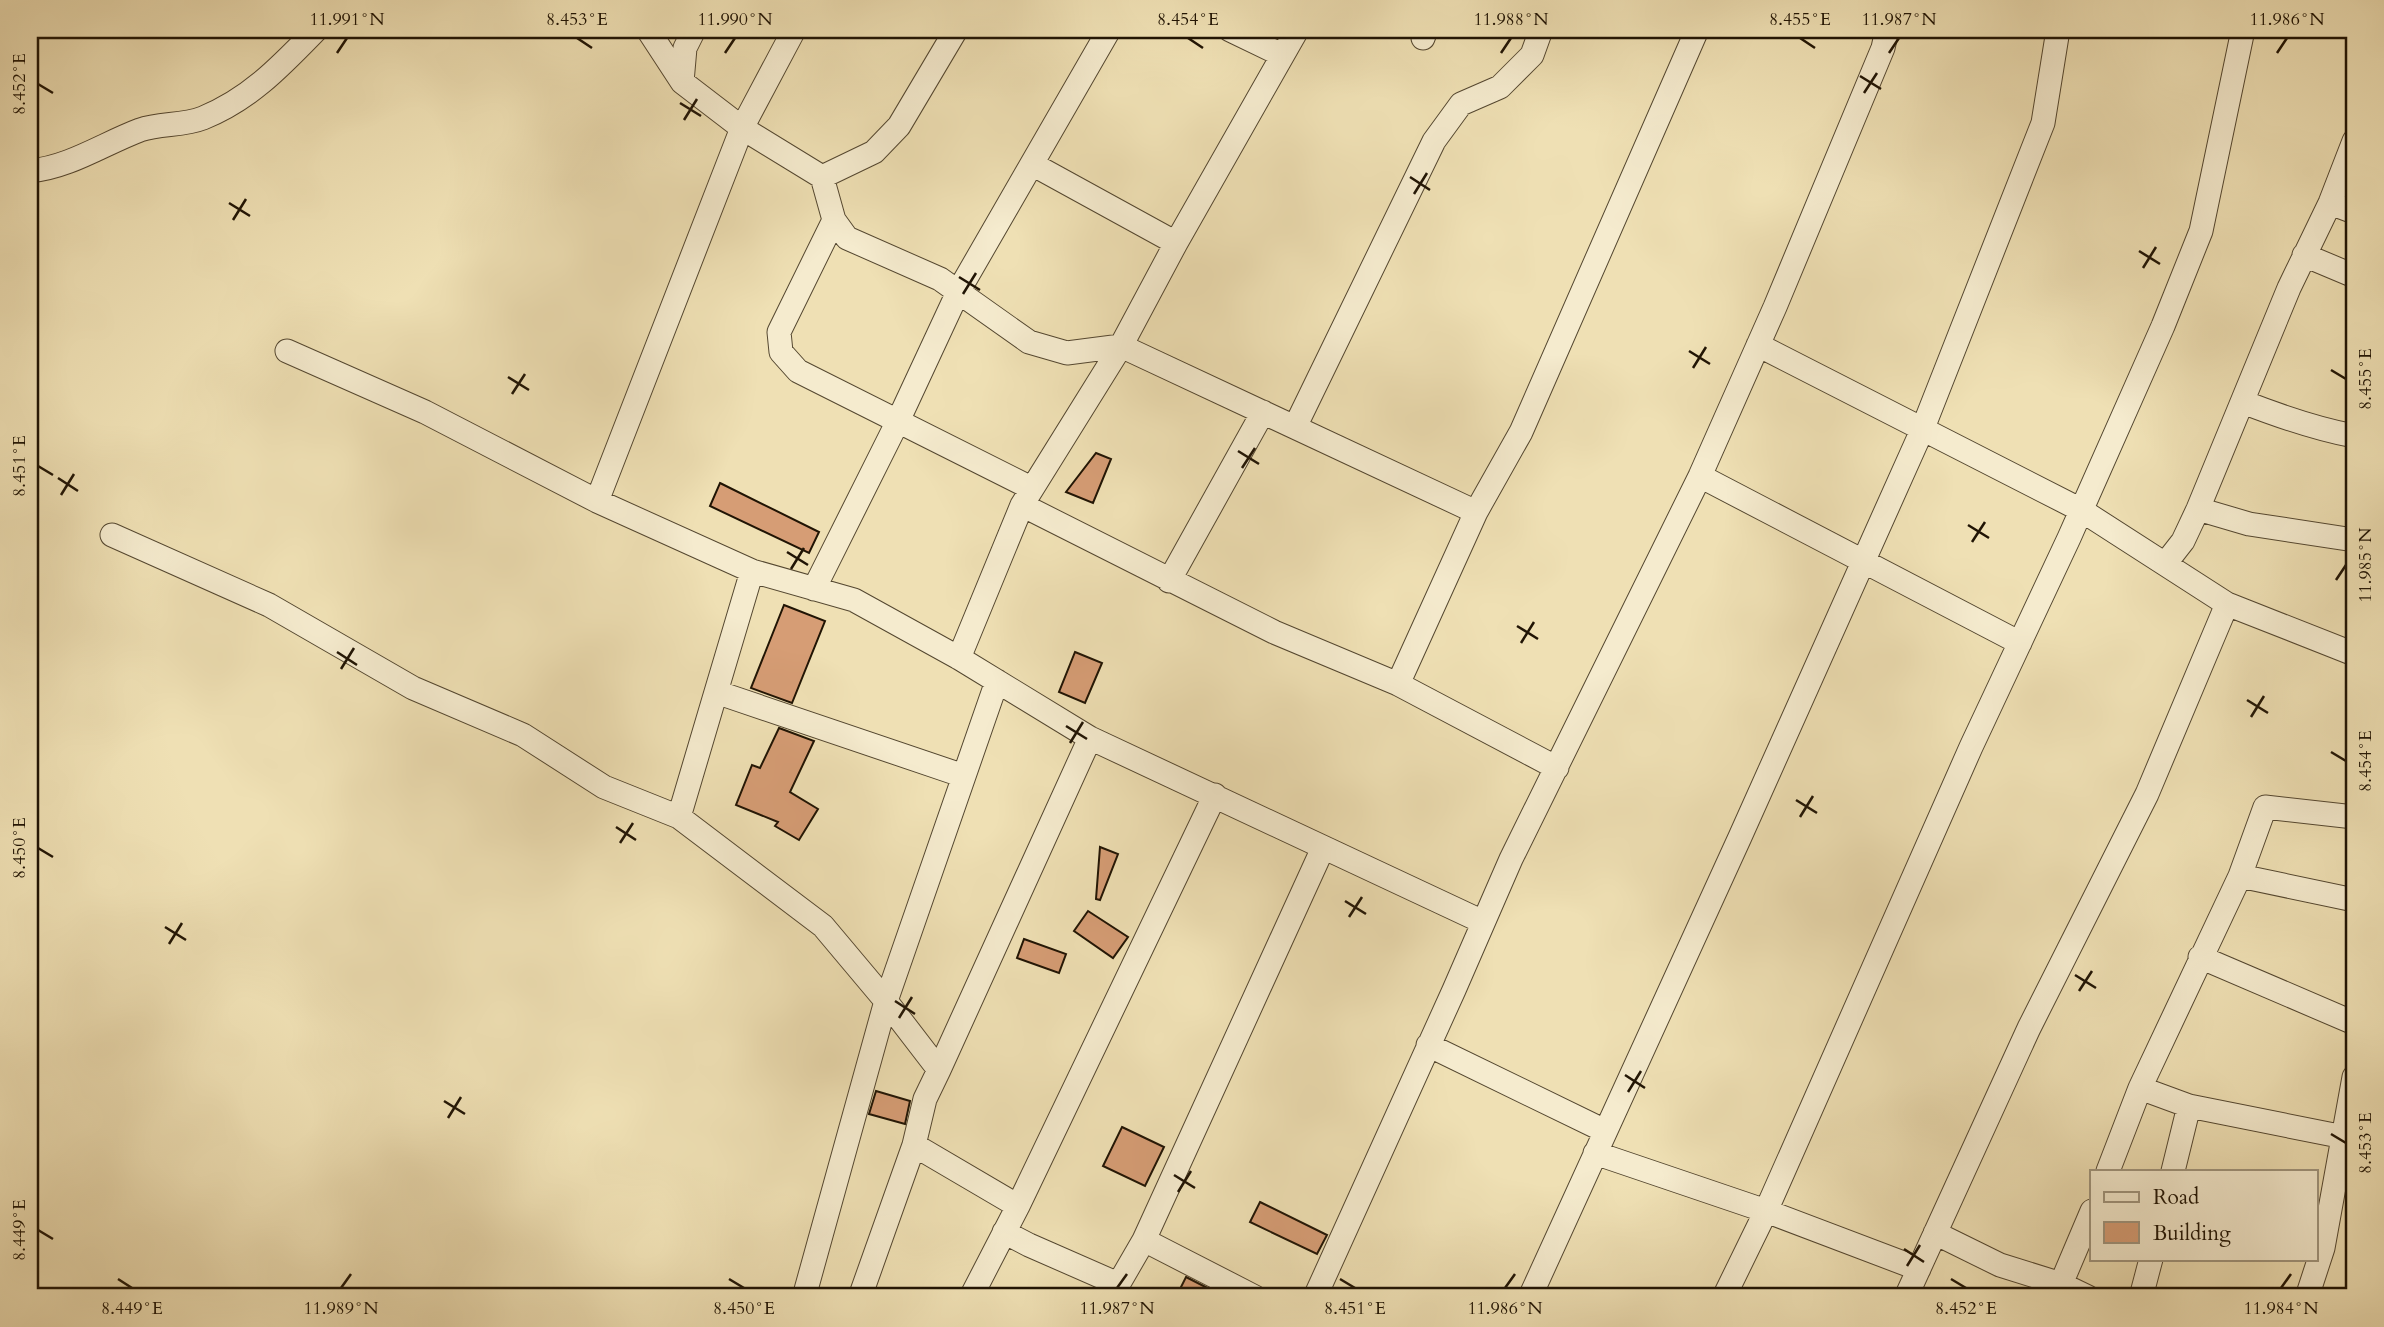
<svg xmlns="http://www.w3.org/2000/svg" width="2384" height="1327" font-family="Cardo,serif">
<rect width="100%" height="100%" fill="#efe0b4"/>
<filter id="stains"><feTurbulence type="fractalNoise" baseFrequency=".00286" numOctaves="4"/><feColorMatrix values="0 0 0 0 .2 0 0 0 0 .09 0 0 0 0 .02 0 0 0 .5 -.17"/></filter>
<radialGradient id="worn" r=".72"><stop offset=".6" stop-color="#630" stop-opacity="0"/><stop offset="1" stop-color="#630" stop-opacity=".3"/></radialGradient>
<path fill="#d69d75" stroke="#201404" stroke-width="2" d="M1096,453L1111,459L1093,503L1066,492Z
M720,483L819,532L809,553L710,506Z
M784,605L825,621L792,703L751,688Z
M1075,652L1102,663L1085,703L1059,692Z
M779,728L814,741L790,792L818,809L799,840L775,826L778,822L736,805L752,765L760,768Z
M1100,847L1118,854L1100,900L1096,899Z
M1088,911L1128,937L1113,958L1074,931Z
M1024,939L1066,954L1059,973L1017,958Z
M876,1091L910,1101L905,1124L869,1114Z
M1122,1127L1164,1147L1145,1186L1103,1166Z
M1260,1202L1327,1235L1317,1254L1250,1222Z
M1186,1277L1225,1297H1176Z"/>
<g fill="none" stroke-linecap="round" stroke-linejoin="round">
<defs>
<path id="street" d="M648,30L682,82L742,128L822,177L834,220L847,238L940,279L1029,342L1067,353L1121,346L1476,512
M1230,30L1282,55
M1423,38L1426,30
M682,82L685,48L694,30
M1032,164L1176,243
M30,171C70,167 103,144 140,130C160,123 183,126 203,118C250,99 281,66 316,30
M822,177L874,152L899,126L956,30
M2330,203L2354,212
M834,220L779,332L781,352L798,371L1031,488
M2304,255L2354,276
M1758,345L2081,510L2227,604L2354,654
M287,351L425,412L597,501L752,571L854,600L959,658L1090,738L1483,922
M2243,402C2279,416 2316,429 2354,436
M1295,427L1434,141L1461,104L1500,87L1532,55L1541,30
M1700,476L2020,643
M597,501L742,128L794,30
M1022,505L1274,632L1398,684L1557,768
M2198,509L2249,524L2354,540
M112,535L269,605L413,688L523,735L604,787L679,817L823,926L886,1001L939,1070L925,1099L914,1145L1018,1206
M2165,564L2183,541L2198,509L2289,288L2330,203L2354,141
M752,571L716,692L964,776
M1169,581L1263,412
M814,589L898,421L958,292L1109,30
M959,658L1022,505L1121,346L1176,243L1297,30
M1398,684L1476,512L1521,432L1697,30
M679,817L716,692
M2240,876L2354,900
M2200,957L2354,1023
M1428,1045L1605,1131
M939,1070L1090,738
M2140,1088L2189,1106L2344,1137
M1595,1153L1766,1211L1919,1269
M2108,1171L2140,1088L2240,876L2265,807L2354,817
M2173,1171L2189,1106
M1004,1232L1029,1245L1118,1284
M1935,1233L2000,1265L2061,1284L2092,1211
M1144,1240L1255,1297
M2061,1284L2088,1297
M804,1297L886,1001L997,681
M860,1297L914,1145
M971,1297L1018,1206L1215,795
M1111,1297L1144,1240L1323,848
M1315,1297L1454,990L1511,859L1700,476L1775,307L1883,48L1887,30
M1530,1297L1740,837L1923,428L2043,123L2058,30
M1724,1297L1766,1211L1971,747L2069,538L2163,326L2201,231L2243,30
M1906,1297L2029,1028L2147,794L2227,604
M2141,1297L2151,1259
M2307,1297L2323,1248L2354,1077"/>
</defs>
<use href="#street" stroke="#544730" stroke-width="25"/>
<use href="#street" stroke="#f5ebce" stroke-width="23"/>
</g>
<path fill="none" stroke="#201404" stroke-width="2.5" d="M577,38L592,48M1188,38L1203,48M1800,38L1815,48M337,53L347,38M725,53L735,38M1501,53L1511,38M1889,53L1899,38M2277,53L2287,38M1860,76L1881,89M38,84L53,93M1864,93L1877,73M680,103L701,116M684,120L697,99M1410,177L1430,190M1414,194L1427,173M229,203L250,216M233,220L246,199M2139,251L2160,264M2143,268L2156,247M959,277L980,290M963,294L976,273M1689,351L1710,364M1693,368L1706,347M2331,370L2346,379M508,377L529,390M512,394L525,374M1238,451L1259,464M38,466L53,475M1242,468L1255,448M58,478L78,491M61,495L74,474M1968,525L1989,538M1972,542L1985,522M787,552L808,565M791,569L804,548M2336,580L2346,565M1517,626L1538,639M1521,643L1534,622M337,652L357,665M341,669L354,648M2247,700L2268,713M2251,717L2264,696M1066,726L1087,739M1070,743L1083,722M2331,752L2346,761M1796,800L1817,813M1800,817L1813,796M616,827L636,840M620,843L633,823M38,848L53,857M1345,901L1366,914M1349,917L1362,897M165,927L186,940M169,944L182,923M2075,975L2096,988M2079,991L2092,971M895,1001L915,1014M899,1018L912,997M1625,1075L1645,1088M1628,1092L1641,1071M444,1101L465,1114M448,1118L461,1097M2331,1134L2346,1143M1174,1175L1195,1188M1178,1192L1191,1171M38,1230L53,1239M1904,1249L1924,1262M1907,1266L1920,1245M118,1279L132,1288M729,1279L744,1288M1340,1279L1355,1288M1951,1279L1966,1288M341,1288L351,1274M1117,1288L1127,1274M1505,1288L1515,1274M2281,1288L2291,1274"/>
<rect width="2384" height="1327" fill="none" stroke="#efe0b4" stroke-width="77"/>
<rect x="2090" y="1170" width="228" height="91" fill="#f5ebce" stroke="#a0957d" stroke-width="2"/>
<rect x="2104" y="1192" width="35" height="10" fill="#f5ebce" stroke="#a0957d" stroke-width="2"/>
<text x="2153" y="1204" font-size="21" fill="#201404">Road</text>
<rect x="2104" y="1222" width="35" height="21" fill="#d69d75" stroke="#a0957d" stroke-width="2"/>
<text x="2153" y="1240" font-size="21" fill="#201404">Building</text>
<rect x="38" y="38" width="2308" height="1250" fill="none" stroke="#201404" stroke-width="2.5"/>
<g font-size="18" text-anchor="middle" fill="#201404">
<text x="347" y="25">11.991°N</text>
<text x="577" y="25">8.453°E</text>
<text x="735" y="25">11.990°N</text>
<text x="1188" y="25">8.454°E</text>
<text x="1511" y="25">11.988°N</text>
<text x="1800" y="25">8.455°E</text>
<text x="1899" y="25">11.987°N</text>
<text x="2287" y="25">11.986°N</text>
<text transform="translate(19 84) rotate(-90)" y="6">8.452°E</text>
<text transform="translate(2365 379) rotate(-90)" y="6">8.455°E</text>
<text transform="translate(19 466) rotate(-90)" y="6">8.451°E</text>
<text transform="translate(2365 565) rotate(-90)" y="6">11.985°N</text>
<text transform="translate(2365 761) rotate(-90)" y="6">8.454°E</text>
<text transform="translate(19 848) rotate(-90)" y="6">8.450°E</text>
<text transform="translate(2365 1143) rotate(-90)" y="6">8.453°E</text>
<text transform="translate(19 1230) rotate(-90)" y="6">8.449°E</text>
<text x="132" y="1314">8.449°E</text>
<text x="341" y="1314">11.989°N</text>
<text x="744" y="1314">8.450°E</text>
<text x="1117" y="1314">11.987°N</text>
<text x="1355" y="1314">8.451°E</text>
<text x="1505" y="1314">11.986°N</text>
<text x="1966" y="1314">8.452°E</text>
<text x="2281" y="1314">11.984°N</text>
</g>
<rect width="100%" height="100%" filter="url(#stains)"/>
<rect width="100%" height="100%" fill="url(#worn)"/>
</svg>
